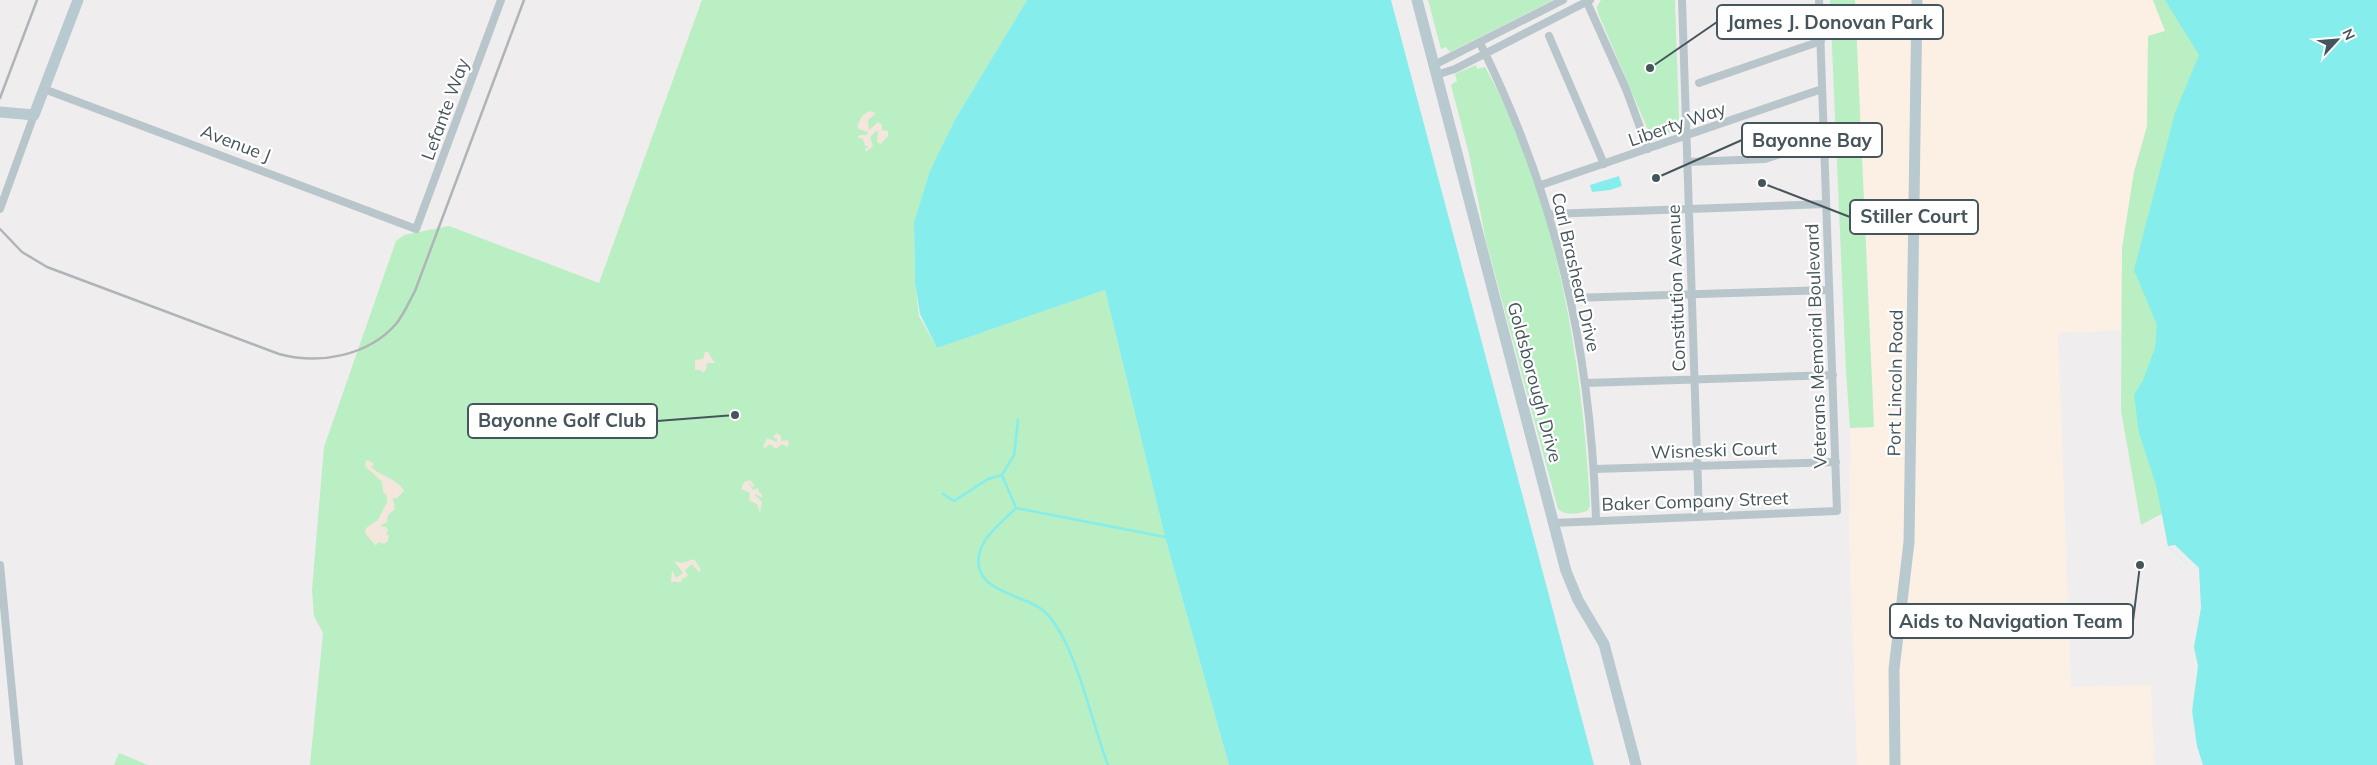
<svg xmlns="http://www.w3.org/2000/svg" width="2377" height="765" font-family="Mulish,sans-serif">
<rect width="100%" height="100%" fill="#f0edee"/>
<path fill="#fcf0e5" d="M1855,0H2152L2165,31L2148,36L2147,126L2134,172L2122,248L2121,330L2058,333L2071,687L2151,685L2154,765H1857L1849,534L1850,428L1874,427Z"/>
<path fill="#b9efc2" d="M702,0H1027L957,116L914,223L915,283L919,316L937,348L1105,290L1165,537L1229,765H310L323,633L314,616L312,590L324,447L396,241L404,235L449,226L599,283Z
M1428,0H1553L1450,52L1446,47L1441,49Z
M1601,0H1675L1679,120L1673,132L1658,136L1648,130L1598,13L1597,7Z
M1830,0H1855L1874,427L1850,428L1846,372Z
M2153,0H2196L2218,33L2199,568L2168,546L2163,513L2141,525L2121,410L2122,248L2134,172L2147,126L2148,36L2165,31Z
M1476,65L1477,69L1485,67C1555,191 1583,365 1590,506L1587,511C1577,514 1566,516 1558,509L1486,241L1469,154L1451,85L1457,81L1455,74Z
M119,753L148,765H114Z"/>
<path fill="#f2e6dd" d="M869,111L876,113L868,120L869,130L878,122L882,125V130L888,131V136L881,144L877,142L878,132L876,131L870,137L873,146L866,152L865,149L869,146H865L863,139L857,137L860,135H867L868,132L859,129L857,126L862,116Z
M708,352L715,363H707L706,370L702,373L701,370H695V360L703,359L705,352Z
M777,433L781,436V441L788,440L789,445L786,447L782,444L776,449L770,444L765,448L763,447L767,438L777,442V439L773,437Z
M366,460L372,462L374,465L371,466C379,477 398,478 404,491L397,498H393L395,509L388,515L387,522L380,526L386,527L388,530L386,535H389L388,541L384,544L378,542L376,546L365,533L366,528L378,520L387,502V496L383,492L382,482L365,466Z
M750,480L755,486L752,487L747,481L753,490L758,488L759,492L762,495V498L756,494L755,495L762,502L760,513L757,504L749,501L750,493L741,489L744,482Z
M694,559L701,570L699,572L692,564L685,570L688,576L682,579L681,582H671L672,570L676,578L683,573L674,561L682,563Z"/>
<path fill="#85edeb" d="M1027,0H1391L1594,765H1229L1165,537L1105,290L937,348L920,314L915,283L914,223L930,171L957,116Z
M2165,0H2377V765H2195L2192,739L2193,570L2168,546L2156,485L2139,433L2134,395L2143,380L2155,348L2157,325L2134,270L2175,113L2199,55Z
M1619,176L1622,186L1610,190L1592,192L1590,185Z"/>
<path fill="#f0edee" d="M2175,545L2199,568L2201,608L2194,647L2198,666L2192,711L2197,746L2203,765H2193L2189,740V671L2192,616L2191,571L2188,565L2168,546Z"/>
<g fill="none" stroke-linecap="round" stroke-linejoin="round">
<path stroke="#85edeb" stroke-width="2.5" d="M943,494L954,501L988,479L1002,475
M1016,508L1002,475L1014,455L1018,420
M1108,765C1091,722 1076,641 1044,611C1027,596 984,593 979,567C974,542 1001,523 1016,508L1165,537"/>
<path stroke="#b8c6cb" stroke-width="8" d="M1586,0L1626,89L1648,149
M1682,0L1699,516
M1549,36L1604,164
M1480,43C1556,195 1591,350 1596,520
M1434,65L1563,0
M1436,75L1455,69L1590,0
M1699,83L1821,41
M44,89L416,229L501,0
M1687,162L1765,159L1811,144L1824,142
M1541,185L1822,89
M0,209L34,115
M1549,214L1826,204
M1571,298L1829,290
M1585,383L1833,375
M1594,469L1836,462
M1553,523L1837,511L1819,0
M0,565L19,765"/>
<path stroke="#b8c9d0" stroke-width="11" d="M1417,0L1566,571L1578,600L1604,644L1636,765
M0,112L34,115L78,0
M1895,765L1894,669L1909,542L1917,0"/>
<path stroke="#afb4b8" stroke-width="2.5" d="M0,98L37,0
M0,229L22,252L47,267L279,354C319,365 368,356 396,324C404,314 409,302 415,291L524,0"/>
</g>
<g text-anchor="middle" dominant-baseline="central" stroke-width="4.5" stroke-linejoin="round" paint-order="stroke">
<g font-size="18" fill="#45555b" stroke="#fff">
<text transform="translate(445 109) rotate(-70)">Lefante Way</text>
<text transform="translate(1677 124) rotate(-19)">Liberty Way</text>
<text transform="translate(236 143) rotate(21)">Avenue J</text>
<text transform="translate(1576 272) rotate(77)">Carl Brashear Drive</text>
<text transform="translate(1676 288) rotate(-92)">Constitution Avenue</text>
<text transform="translate(1816 346) rotate(-92)">Veterans Memorial Boulevard</text>
<text transform="translate(1535 382) rotate(75)">Goldsborough Drive</text>
<text transform="translate(1895 383) rotate(-89)">Port Lincoln Road</text>
<text transform="translate(1714 450) rotate(-2)">Wisneski Court</text>
<text transform="translate(1695 501) rotate(-2)">Baker Company Street</text>
</g>
</g>
<path fill="none" stroke="#45555b" stroke-width="2" d="M1650 68L1717 22M1656 178L1742 140M1762 183L1850 217M735 415L657 421M2140 565L2133 621"/>
<g fill="#45555b" stroke="#fff" stroke-width="2">
<circle cx="1650" cy="68" r="5"/>
<circle cx="1656" cy="178" r="5"/>
<circle cx="1762" cy="183" r="5"/>
<circle cx="735" cy="415" r="5"/>
<circle cx="2140" cy="565" r="5"/>
</g>
<g fill="#fff" stroke="#45555b" stroke-width="2">
<rect x="1717" y="5" width="226" height="34" rx="5"/>
<rect x="1742" y="123" width="140" height="34" rx="5"/>
<rect x="1850" y="200" width="128" height="34" rx="5"/>
<rect x="468" y="404" width="189" height="34" rx="5"/>
<rect x="1890" y="604" width="243" height="34" rx="5"/>
</g>
<g font-size="19" text-anchor="middle" font-weight="bold" fill="#45555b">
<text x="1830" y="29">James J. Donovan Park</text>
<text x="1812" y="147">Bayonne Bay</text>
<text x="1914" y="223">Stiller Court</text>
<text x="562" y="427">Bayonne Golf Club</text>
<text x="2011" y="628">Aids to Navigation Team</text>
</g>
<g transform="translate(2337 40) rotate(64)" stroke="#ffffff" stroke-width="4" paint-order="stroke">
<path d="M0-4L9 19L0 12L-9 19Z" fill="#45555b"/>
<text y="-8" font-size="14" font-weight="bold" text-anchor="middle" fill="#45555b">N</text>
</g>
</svg>
